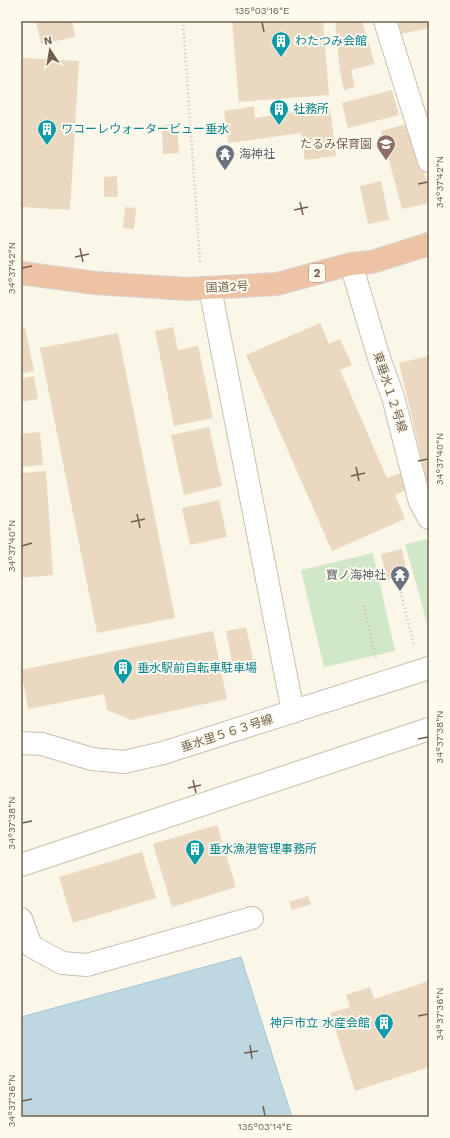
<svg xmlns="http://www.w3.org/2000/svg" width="450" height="1138" font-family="'Work Sans','Noto Sans JP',sans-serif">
<rect width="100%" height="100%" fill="#faf6e8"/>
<path fill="#d0e7c8" d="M429,539V630L405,544Z
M373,553L395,651L324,667L301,570Z"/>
<path fill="#bed8e2" stroke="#a6c5d3" d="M241,957L292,1117H21V1017Z"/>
<path fill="#ebd8c1" d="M36,21H72L75,37L41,44Z
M232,21H323L329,95L239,102Z
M335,21H362L375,64L351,70L355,87L344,90L340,72Z
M398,21H429V28L401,34Z
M23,58L79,61L70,210L21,207V86Z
M392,90L399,115L348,128L342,103Z
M254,106L255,118L330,107L336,156L305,160L301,133L228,143L224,111Z
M177,124L179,153L163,154L162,125Z
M407,124L429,187V203L402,209L381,131Z
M117,176L118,197H104V177Z
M381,181L389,220L368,224L360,186Z
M125,207L136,208L134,229L123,228Z
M320,323L329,344L340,339L352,365L340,370L387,478L400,473L408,489L395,495L405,519L332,551L246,355Z
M25,327L34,371L21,374V328Z
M173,327L178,350L198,346L213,418L174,426L155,331Z
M118,333L175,618L97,633L40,348Z
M429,356V486H428L399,363Z
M34,376L38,399L21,402V378Z
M209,427L222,486L184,495L171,435Z
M40,432L43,465L21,467V434Z
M46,471L53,575L21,578V473Z
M219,500L227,537L190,545L182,508Z
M402,549L407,575L387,580L381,554Z
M246,627L255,668L234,672L226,631Z
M213,631L227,699L131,720L107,710L104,694L28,709L21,670Z
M217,825L236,887L172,907L153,844Z
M142,852L156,898L73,923L59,877Z
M308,896L311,904L292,910L289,902Z
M429,981V1067L355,1091L330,1013L350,1007L346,995L370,987L374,999Z"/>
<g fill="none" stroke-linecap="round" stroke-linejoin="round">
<defs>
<path id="minor" d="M385,21L429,161
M351,264L379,358L393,397L420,502L429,518
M210,288L293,712
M21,743L42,744L92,759L124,762L163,753L429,668
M21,865L429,729
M21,919L31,946L62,963L87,965L252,918"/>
<path id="highway" d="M21,273L95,283L187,289L277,284L351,264L372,262L429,244"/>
</defs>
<use href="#minor" stroke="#cbbfaf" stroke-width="24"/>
<use href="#highway" stroke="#d8d2ce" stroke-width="24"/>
<path stroke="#d2bda6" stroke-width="2.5" stroke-dasharray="1 3" stroke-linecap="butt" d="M183,21L200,262
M395,569L414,646
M364,606L376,658"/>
<use href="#minor" stroke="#fff" stroke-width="22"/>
<use href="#highway" stroke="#eec3a5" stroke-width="22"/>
</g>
<path fill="none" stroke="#72604f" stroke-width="1.5" d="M262,22L264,32M418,184L428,182M300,202L303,215M294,210L308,207M80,248L83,262M75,257L89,254M22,268L32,266M418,461L428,459M356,467L359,481M351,476L365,473M137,514L140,528M131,522L145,519M22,546L32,543M418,739L428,737M193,780L196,793M188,788L201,785M22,823L32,821M418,1016L428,1014M250,1045L252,1059M244,1053L258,1051M22,1101L32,1099M263,1106L265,1116"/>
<defs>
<symbol id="building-pin" viewBox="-11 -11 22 30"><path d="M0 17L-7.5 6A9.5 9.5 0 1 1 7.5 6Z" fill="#0f9aa8" stroke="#fdfaee"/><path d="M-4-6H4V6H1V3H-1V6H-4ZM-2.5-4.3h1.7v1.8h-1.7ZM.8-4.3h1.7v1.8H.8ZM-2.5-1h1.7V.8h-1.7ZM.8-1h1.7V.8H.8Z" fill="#fff"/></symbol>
<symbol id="school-pin" viewBox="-11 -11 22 30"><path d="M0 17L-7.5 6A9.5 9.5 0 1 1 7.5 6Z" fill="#8d6e63" stroke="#fdfaee"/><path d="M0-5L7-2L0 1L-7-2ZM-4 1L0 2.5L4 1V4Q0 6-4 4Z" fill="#fff"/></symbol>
<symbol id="temple-pin" viewBox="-11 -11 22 30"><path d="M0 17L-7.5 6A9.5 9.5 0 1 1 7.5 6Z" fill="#6b7280" stroke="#fdfaee"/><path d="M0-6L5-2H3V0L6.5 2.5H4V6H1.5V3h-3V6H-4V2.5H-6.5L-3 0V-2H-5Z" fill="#fff"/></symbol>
</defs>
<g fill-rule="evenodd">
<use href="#building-pin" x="270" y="30" width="22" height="30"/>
<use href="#building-pin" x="268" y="98" width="22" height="30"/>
<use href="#building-pin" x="36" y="118" width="22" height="30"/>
<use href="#school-pin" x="375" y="133" width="22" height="30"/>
<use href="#temple-pin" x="214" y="143" width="22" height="30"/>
<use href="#temple-pin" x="389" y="564" width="22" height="30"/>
<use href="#building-pin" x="112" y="657" width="22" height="30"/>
<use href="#building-pin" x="184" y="838" width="22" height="30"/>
<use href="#building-pin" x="373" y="1012" width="22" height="30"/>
</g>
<g text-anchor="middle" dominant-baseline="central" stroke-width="4" stroke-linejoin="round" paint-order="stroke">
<rect fill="#fdfaee" stroke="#9c8e7f" stroke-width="1" x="309" y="264" width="16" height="18" rx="3"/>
<g font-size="11" font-weight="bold" fill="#72604f">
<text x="317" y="273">2</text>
</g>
<g font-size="12" fill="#0d838f" stroke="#fdfaee" text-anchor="start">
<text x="295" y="41">わたつみ会館</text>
<text x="293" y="109">社務所</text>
<text x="61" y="129">ワコーレウォータービュー垂水</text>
<text x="137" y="668">垂水駅前自転車駐車場</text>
<text x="209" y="849">垂水漁港管理事務所</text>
<text x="370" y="1023" text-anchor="end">神戸市立 水産会館</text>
</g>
<g font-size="12" fill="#785e54" stroke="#fdfaee" text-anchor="end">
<text x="372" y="144">たるみ保育園</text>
</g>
<g font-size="12" fill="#5b616d" stroke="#fdfaee" text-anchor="start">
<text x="239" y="154">海神社</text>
<text x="386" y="575" text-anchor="end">寶ノ海神社</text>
</g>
<g font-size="12" fill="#72604f" stroke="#fdfaee">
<text transform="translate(227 287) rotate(-3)">国道2号</text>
<text transform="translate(390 392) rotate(72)">東垂水１２号線</text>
<text transform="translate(227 733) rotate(-18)">垂水里５６３号線</text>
</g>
</g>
<rect width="450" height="1138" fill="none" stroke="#fdfaee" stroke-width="44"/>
<g transform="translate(50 50) rotate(348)" stroke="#fdfaee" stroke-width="3" paint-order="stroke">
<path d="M0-3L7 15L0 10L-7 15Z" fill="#72604f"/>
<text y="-6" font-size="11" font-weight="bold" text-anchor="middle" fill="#72604f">N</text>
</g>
<rect x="22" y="22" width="406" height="1094" fill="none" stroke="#72604f" stroke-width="1.5"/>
<g font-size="10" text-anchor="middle" fill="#72604f">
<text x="262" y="14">135°03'16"E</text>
<text transform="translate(439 182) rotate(-90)" y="4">34°37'42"N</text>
<text transform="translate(11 268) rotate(-90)" y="4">34°37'42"N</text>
<text transform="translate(439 459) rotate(-90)" y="4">34°37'40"N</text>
<text transform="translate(11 546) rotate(-90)" y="4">34°37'40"N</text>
<text transform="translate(439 737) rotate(-90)" y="4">34°37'38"N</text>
<text transform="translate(11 823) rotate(-90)" y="4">34°37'38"N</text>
<text transform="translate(439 1014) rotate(-90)" y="4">34°37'36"N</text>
<text transform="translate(11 1101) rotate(-90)" y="4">34°37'36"N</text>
<text x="265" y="1130">135°03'14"E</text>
</g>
</svg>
